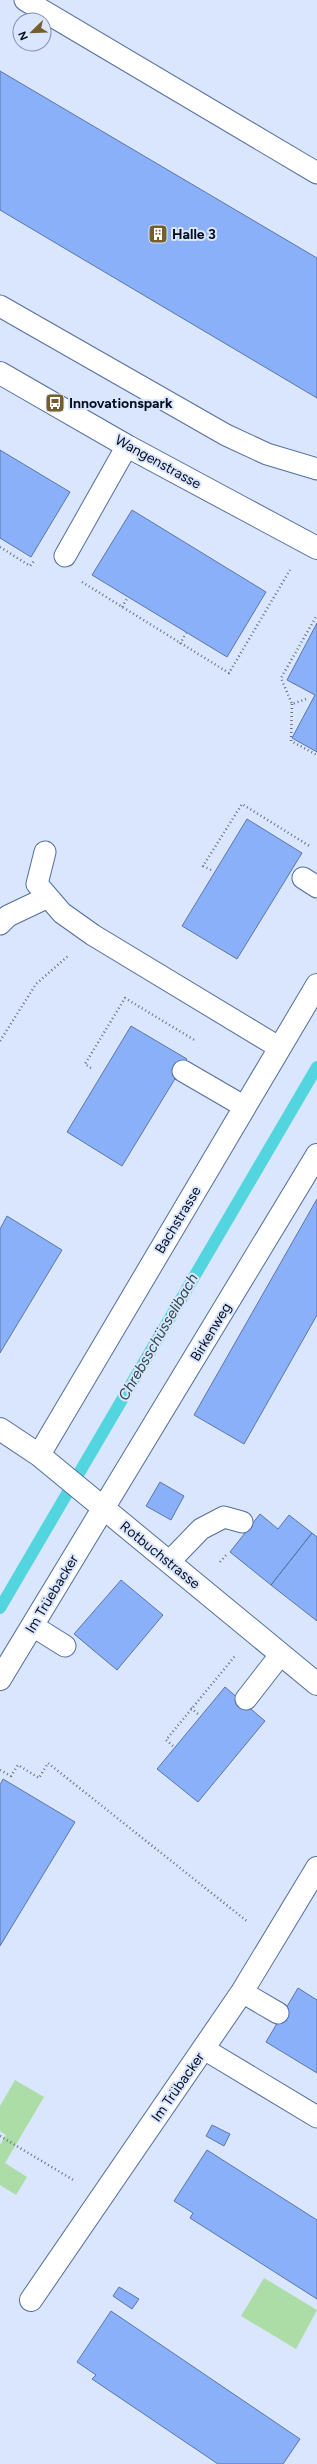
<svg xmlns="http://www.w3.org/2000/svg" width="317" height="2464" font-family="Figtree,sans-serif">
<rect width="100%" height="100%" fill="#dae6fd"/>
<path fill="#acdda7" d="M15,2080L44,2097L5,2163L27,2177L16,2195L0,2185V2145L6,2135L0,2131V2106Z
M264,2278L317,2310L296,2349L241,2316Z"/>
<g fill="none" stroke-linecap="round" stroke-linejoin="round">
<path stroke="#52d5df" stroke-width="12" d="M0,1608L317,1067"/>
</g>
<path fill="#89b0f8" stroke="#5b76a9" d="M0,71L317,258V398L0,210Z
M0,450L70,492L31,557L0,538Z
M132,510L266,592L227,657L92,575Z
M317,623V752L292,738L315,695L287,680Z
M247,819L302,853L237,959L182,926Z
M131,1026L187,1059L122,1166L67,1132Z
M317,1199V1315L244,1444L194,1415Z
M7,1216L62,1250L0,1353V1229Z
M160,1482L184,1496L171,1520L146,1506Z
M260,1514L278,1529L289,1515L312,1533L271,1585L230,1552Z
M312,1533L317,1537V1621L271,1585Z
M121,1580L163,1615L117,1670L74,1634Z
M225,1687L265,1721L198,1802L157,1769Z
M3,1779L75,1822L0,1946V1785Z
M298,1988L317,2000V2073L266,2042Z
M212,2125L230,2134L224,2146L206,2136Z
M207,2150L317,2220V2299L190,2218L193,2213L174,2201Z
M119,2287L139,2299L132,2309L113,2296Z
M111,2311L300,2439L283,2464H218L92,2379L96,2375L77,2362Z"/>
<g fill="none" stroke-linecap="round" stroke-linejoin="round">
<defs>
<path id="lane" d="M25,0L317,173
M0,306L226,435L267,454L317,469
M65,556L127,446
M45,852L37,884L62,913L93,935L280,1048
M303,878L317,887
M0,924L8,916L48,897
M183,1071L245,1107
M169,1562L201,1529L224,1517L242,1522
M33,1626L65,1646
M246,1699L281,1654
M242,1992L278,2013
M204,2049L317,2117"/>
<path id="street" d="M0,1429L39,1455L317,1684
M39,1455L317,985
M0,1679L317,1155
M31,2300L242,1992L317,1868"/>
<path id="secondary" d="M0,373L127,446L317,548"/>
</defs>
<use href="#lane" stroke="#536ea0" stroke-width="23"/>
<use href="#street" stroke="#536ea0" stroke-width="24"/>
<use href="#secondary" stroke="#536ea0" stroke-width="24"/>
<path stroke="#667085" stroke-width="2.5" stroke-dasharray="1 3" stroke-linecap="butt" d="M0,547L30,566L34,561
M82,582L229,673L290,570
M122,607L128,597
M180,644L186,633
M306,699L292,704L281,678L317,615
M292,704L291,741L317,755
M211,870L203,866L242,804L311,847
M0,1041L36,984L68,956
M91,1068L85,1064L125,998L196,1041
M220,1562L228,1553
M191,1708L198,1714
M173,1746L166,1740L235,1656
M0,1770L11,1776L18,1765L39,1778L48,1763L248,1922
M0,2136L75,2181"/>
<use href="#lane" stroke="#fff" stroke-width="21"/>
<use href="#street" stroke="#fff" stroke-width="22"/>
<use href="#secondary" stroke="#fff" stroke-width="22"/>
</g>
<defs>
<symbol id="building-square" viewBox="-11 -11 22 22"><rect x="-9" y="-9" width="18" height="18" rx="4" fill="#755d2d" stroke="#dae6fd"/><path d="M-4-6H4V6H1V3H-1V6H-4ZM-2.5-4.3h1.7v1.8h-1.7ZM.8-4.3h1.7v1.8H.8ZM-2.5-1h1.7V.8h-1.7ZM.8-1h1.7V.8H.8Z" fill="#fff"/></symbol>
<symbol id="bus-square" viewBox="-11 -11 22 22"><rect x="-9" y="-9" width="18" height="18" rx="4" fill="#755d2d" stroke="#dae6fd"/><path d="M-5-6H5V4H4V6H2V4H-2V6H-4V4H-5ZM-3.5-4V0h7V-4ZM-3.5 1.2v1.5H-2V1.2ZM2 1.2v1.5H3.5V1.2Z" fill="#fff"/></symbol>
</defs>
<g fill-rule="evenodd">
<use href="#building-square" x="147" y="223" width="22" height="22"/>
<use href="#bus-square" x="44" y="392" width="22" height="22"/>
</g>
<g text-anchor="middle" dominant-baseline="central" stroke-width="4" stroke-linejoin="round" paint-order="stroke">
<g font-size="14" font-weight="bold" fill="#040d20" stroke="#dae6fd" text-anchor="start">
<text x="172" y="234">Halle 3</text>
<text x="69" y="403">Innovationspark</text>
</g>
<g font-size="14" fill="#040d20" stroke="#dae6fd">
<text transform="translate(158 462) rotate(29)">Wangenstrasse</text>
<text transform="translate(178 1220) rotate(-59)">Bachstrasse</text>
<text transform="translate(211 1332) rotate(-59)">Birkenweg</text>
<text transform="translate(160 1555) rotate(39)">Rotbuchstrasse</text>
<text transform="translate(52 1594) rotate(-59)">Im Trüebacker</text>
<text transform="translate(178 2087) rotate(-55)">Im Trübacker</text>
</g>
<g font-size="15" font-style="italic" fill="#2b4749" stroke="#dae6fd">
<text transform="translate(158 1337) rotate(-60)">Chrebsschüsselibach</text>
</g>
</g>
<g transform="translate(32 32) rotate(247)"><circle r="19" fill="#dae6fd" stroke="#848fa5"/>
<path d="M0-3L7 15L0 10L-7 15Z" fill="#755d2d"/>
<text y="-6" font-size="11" font-weight="bold" text-anchor="middle" fill="#040d20">N</text>
</g>
</svg>
